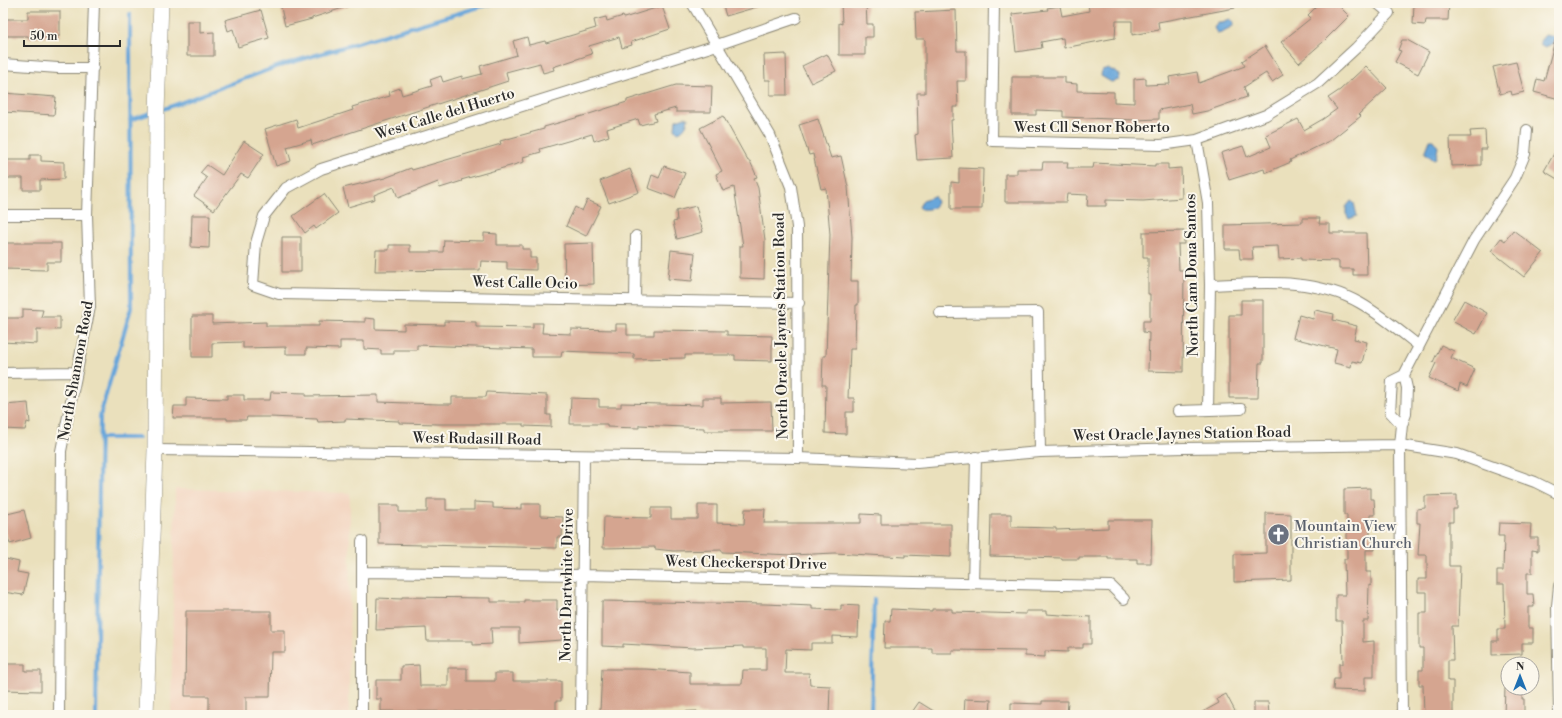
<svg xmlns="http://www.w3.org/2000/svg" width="1562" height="718" font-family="'Libre Bodoni',serif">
<rect width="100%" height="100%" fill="#fbf7ec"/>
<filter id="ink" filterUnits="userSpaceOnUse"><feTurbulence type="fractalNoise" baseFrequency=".025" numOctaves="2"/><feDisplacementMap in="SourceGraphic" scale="8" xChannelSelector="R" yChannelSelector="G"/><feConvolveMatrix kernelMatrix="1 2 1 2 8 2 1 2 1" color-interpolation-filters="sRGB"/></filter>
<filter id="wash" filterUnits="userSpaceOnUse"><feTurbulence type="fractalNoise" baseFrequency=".012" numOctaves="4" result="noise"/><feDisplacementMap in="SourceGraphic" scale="16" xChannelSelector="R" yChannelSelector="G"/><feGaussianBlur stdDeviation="0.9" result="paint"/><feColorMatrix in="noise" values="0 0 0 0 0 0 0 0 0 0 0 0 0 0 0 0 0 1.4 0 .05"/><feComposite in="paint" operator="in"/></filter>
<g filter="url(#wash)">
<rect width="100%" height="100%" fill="#eae0bc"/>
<path fill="#f3d4bf" d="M175,489L350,493L349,715H171Z"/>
<path fill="#67a6da" stroke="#496882" d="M1230,19L1234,22L1233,26L1222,32L1217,33L1214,28L1218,22H1222Z
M1545,35L1555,37L1557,39L1555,43L1545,47L1541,46L1540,41Z
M1108,68L1120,75L1119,80L1111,82L1101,76L1102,70Z
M685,117L688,118C688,124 683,132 677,132L675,129L676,120Z
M1430,140H1433L1438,147L1436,158L1434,159L1425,153Z
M934,196L937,202C935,209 927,210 921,209L919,207L923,200Z
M1351,201L1354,203L1357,216L1349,219L1346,214V207Z"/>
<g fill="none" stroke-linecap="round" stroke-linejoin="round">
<path stroke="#67a6da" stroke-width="4" d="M161,110L279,66L493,3
M130,120L154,112
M100,438H138
M96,715L100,416L131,308L130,14
M871,715L874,599"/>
</g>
<g id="blocks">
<path fill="#d5a590" d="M280,3H352V5L312,18V19L285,26Z
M722,3H760V6L726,16Z
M841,3H866L867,24H873V37H865V55H839V23L842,24Z
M1088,3H1235V8L1158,22L1159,30L1132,35V21H1116L1115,38L1064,48L1063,38L1041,42L1042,48L1016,52L1012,14L1048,10L1047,8L1060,6L1062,16L1089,11Z
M1320,3H1336L1349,16L1323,42L1299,63L1281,42L1311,18L1308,15Z
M1414,3H1449L1448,20H1426L1425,25L1413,24Z
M662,6L670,29L631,42L632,45L622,48L619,37L589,46L592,54L553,67L554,70L543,73L540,63L506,72L508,81L312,145L311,140L287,147L291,161L276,166L265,129L296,119L298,128L353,110L352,107L390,96L389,92L400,88L402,95L432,86L430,80L441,76L443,82L462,76V79L482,74L480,66L517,55L513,41L527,37L529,45L545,41L546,43L596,28L594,20L606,17L607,21L623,16L624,18Z
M261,10L269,38L238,47L233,29L228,31L225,20Z
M956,10L957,51H966V81H957L958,107H953V120H951L953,158L917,160L915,135L918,134L917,93H925V39H916L915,12Z
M28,11H60V36L28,38V36H3V19H28Z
M187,21H200V33L214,32V56H187Z
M1556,37H1559V99L1534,92L1537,79L1544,81Z
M1402,40H1407L1429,52L1418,74L1395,62L1401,51L1398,50Z
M1265,46L1283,75L1272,82L1266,73L1244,87L1247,97L1207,111L1192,114L1190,104L1159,110V119L1135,120L1063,117V111L1036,110V115H1012V77H1065V83L1077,84V91L1114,92V102L1134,103V79L1146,78V85L1170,84L1169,77L1197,72L1199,83L1245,66L1242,61Z
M786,54L787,95H770V80H765L764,55Z
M827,54L836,71L811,83L802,66Z
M1516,62L1524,92L1512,95L1511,91L1500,94L1493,67Z
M1366,66L1387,88L1359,114L1361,116L1331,140L1290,160L1291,162L1265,173L1264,169L1229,180L1221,153L1243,146L1247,157L1271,147L1266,135L1298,119L1304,130L1323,119L1337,109L1328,98L1340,90Z
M676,85L712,86L711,112H676V108L654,114L656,121L640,125L638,119L607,129L609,136L594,141L592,134L540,149L541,152L523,157L524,162L461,180L462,181L440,188L438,182L398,198L394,187L374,195L375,199L348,207L343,188L385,178L411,168L412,170L501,144L500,141L544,129V127L586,115L627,102V100Z
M3,93L56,97L54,115L3,112Z
M723,116L748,161H750L757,177L754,178L758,188L765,240L764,279L740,278V246H743L734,187L723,191L716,174L722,171L700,128Z
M818,119L831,158L841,156L848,187L852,237L851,281H858V305H856L855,349H850L848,398H854V412H846V434L825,433L826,385H822L823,356H826L830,234L826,188L821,189L813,154L809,155L799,125Z
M1485,130L1486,149H1481V165L1451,166L1450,137H1471L1470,131Z
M244,141L264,154L248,178L241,174L214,210L194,196L207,178L200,173L207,165L222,175Z
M1559,145V180L1544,171Z
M30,155H41V161L64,162V179L40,180V190H23V178H3V160H30Z
M1043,162H1068L1067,168H1093L1094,163L1155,166V164H1168V169L1181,168L1182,198L1143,201L1106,200V206H1087L1088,195L1067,194L1066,202H1005V174H1017V169H1042Z
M664,166L685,173L675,198L648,188L652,175L659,178Z
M959,168L983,169L982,209H951V182L959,183Z
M630,169L639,192L609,203L600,181Z
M324,194L338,213L316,229L314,226L305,233L293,216Z
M587,200L601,206L586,236L566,226L575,207L582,211Z
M696,206L703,232L677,239L673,222L677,221L676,211Z
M192,215H210L209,248L191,247Z
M1302,218H1320L1319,224H1330V233H1366L1367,275H1353V269H1339V261L1301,260V258L1279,259L1278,246L1252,247L1253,259H1240L1239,249H1225V225L1302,223Z
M1513,230L1543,253L1524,277L1491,251L1501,238L1505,241Z
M1184,231V244H1178L1179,270H1184L1183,372L1148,371L1149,333L1143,332V321H1150V294H1148V257H1143V232Z
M484,233L497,234V245H522V249H530V258H536V270L507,269V262L481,261L480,270L375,271L376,250H389V245H410V252H443L444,240L484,241Z
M282,237H301V272H282Z
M3,243H61V262H47V270L3,269Z
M593,243L594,284L565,285L564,244Z
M671,250L695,253L692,281L668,279Z
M1241,300H1263V363H1259L1258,398H1229V315H1241Z
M1464,300L1487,313L1476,334L1452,321Z
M23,309L43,310L41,317H60V330L37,329V344L3,342V318H23Z
M1315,310L1334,314L1333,320L1357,326L1354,339L1367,342L1362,363L1352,361L1351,367L1334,363L1337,349L1293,338L1299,315L1313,319Z
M192,316H212V324L266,322V326H319V321L365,322V318L375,319V329L404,330V324L444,325V321L476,322V327L533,328V323H543L542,333L571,334V329L616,330V324H627V335H654V330L727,331V335L772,336V361L735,360V355H685V358L634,359V354L562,351L561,357H532V349L417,345V350H394V354H381V350L364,349V341H340V349L306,348V354H286V347L243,348V342L212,343V357H192Z
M1441,345L1454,351L1451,358L1475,369L1467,387L1460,384L1458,391L1429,378L1436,363L1433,362Z
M271,392L306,393V396L378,395V402L438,404H452V397H486L487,392L547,395V415H551V427L523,426V424H438L399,423V421L345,419V421L318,422L317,419L270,417H247L246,420H227V418H173L174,406H186V398L227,399V395H244V400H270Z
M571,398L599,399V407H621V403L703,405V398H721V403L771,402L772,431H704V428L639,425V428L607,427V424H570Z
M28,403L30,423L27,422L25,430L3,429V411L5,405Z
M1370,488V499H1374L1375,515H1370V537H1374L1375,550H1366V572H1371V586L1369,585L1368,621H1363V642L1374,641V677H1365V691L1333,690L1334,679H1339V664H1343L1342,621H1336V595H1345L1344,559H1347V515H1344V489Z
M1457,495V509H1453V522H1449V566H1460L1458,626H1452L1453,660H1448V681H1453V715H1424L1423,685H1419V670H1423V648H1419V613H1427V592H1418V579H1427V555H1418L1420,523H1417V509L1425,508V496Z
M427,499H446V510H474V502L493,503V508L522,509V504H540V516L563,517L562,537H557V548L379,544V505H399V512H427Z
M698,505H717V523L744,524L745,509H765L764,523H861V514L881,515V524H951V557L905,555V557L886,556L835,553L792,555L722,552V550L673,551L655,549V547L603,548L604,517L651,518V508H671V519H698Z
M24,510L31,538L10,544L3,525V515Z
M1266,513L1291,514V580L1234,582V554L1266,553Z
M991,514H1011V527L1056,528V530L1108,528V520H1152L1151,563H1137V559H1108V557H1079V559H1062V558L990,556Z
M1499,523L1531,524L1530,538H1538V551L1532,550V573H1527V594H1533L1534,607H1528V628H1533V643H1522V654L1492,655V641H1498V629H1505L1504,584H1497V571H1503L1504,536H1498Z
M6,559L19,562L17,572L28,574L23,595L3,592V568Z
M402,597L491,598V602H524V600H557V610H561L562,640L519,643V628H491L492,644L473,645V641H427L426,628L376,630L377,598L402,599Z
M602,601L765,604L812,606V609L841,610V605L859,606L858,637L832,636V643H811V650L786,649L785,673H809L810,685L830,686L829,714H697V711L644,713L600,711L602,669H645L690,672V684H742L743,670H766V648H743V646L693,648L623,644V647L602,646Z
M891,609L932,611V609H952V612L1026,614V611H1046V614L1091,617V644H1083V648H1068V652L1045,651V657L1025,656V651L952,650V653H932V648H884L885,621H890Z
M186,611H271V630H285V652H271L270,697H246V715H209V696H185Z
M3,664H25V671H41V691L3,690Z
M419,665L420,686H448V668H467V681H495V673H513V681H561V701H556V712L381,711V699H376V680H401V666Z
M1505,688H1522V699H1524V715H1504Z
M1226,694L1235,711L1228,715H1197L1219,703L1217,699Z
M965,699L991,700L990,715H964Z
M1042,701H1068L1067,715H1011V703L1042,704Z
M919,702L940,715H910Z
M1254,702H1268L1269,715H1254Z"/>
</g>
</g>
<g filter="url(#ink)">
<use href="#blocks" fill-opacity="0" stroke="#8a8674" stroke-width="1"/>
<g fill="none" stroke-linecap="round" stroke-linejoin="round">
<defs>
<path id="street" d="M692,3L770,135L791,187L797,227L798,458
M994,3L992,141L1161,145L1197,140L1266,115L1318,83L1356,48L1389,13L1377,3
M796,18L717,45L321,169L286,188L264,216L256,243L253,285L279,294L799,303
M3,64L58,68H93
M1197,140L1208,203L1210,285L1208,410
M3,215H87
M1210,285C1261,283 1314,277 1360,303C1381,315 1400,331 1419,346
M635,300L636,236
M940,313L1038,312L1040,452
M3,373L77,372
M1178,411L1241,409
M1402,425L1390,412L1392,381L1404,375L1474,240L1515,178L1525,154L1527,130
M155,450L798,458L917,463L1040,452L1184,448L1400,445L1457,454L1535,482L1559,494
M362,541V715
M363,572L582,575L1111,586L1124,599
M973,584L976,457
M59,715L61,451L90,307L87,215L94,3
M581,715L584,456
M1402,715L1400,445L1402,425L1406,414L1407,388L1404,375
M1559,715L1557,606L1559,586"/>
<path id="secondary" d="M146,715L155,450L157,111L161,3"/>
</defs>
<use href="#street" stroke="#8a8674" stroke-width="12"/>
<use href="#secondary" stroke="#8a8674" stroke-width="16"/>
<use href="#street" stroke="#fff" stroke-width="10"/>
<use href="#secondary" stroke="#fff" stroke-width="15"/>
</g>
</g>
<defs>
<symbol id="church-disc" viewBox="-11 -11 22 22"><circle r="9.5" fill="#6b7280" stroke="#fbf7ec"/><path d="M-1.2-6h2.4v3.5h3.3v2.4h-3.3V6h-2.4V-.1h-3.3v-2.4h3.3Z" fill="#fff"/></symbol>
</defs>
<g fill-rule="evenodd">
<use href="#church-disc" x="1266" y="522" width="25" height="25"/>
</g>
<g text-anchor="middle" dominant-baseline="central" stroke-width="4" stroke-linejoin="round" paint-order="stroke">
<g font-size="15" fill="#2b2b2b" stroke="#fbf7ec">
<text transform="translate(445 114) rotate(-17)">West Calle del Huerto</text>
<text x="1092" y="127">West Cll Senor Roberto</text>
<text transform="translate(1192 275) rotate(-91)">North Cam Dona Santos</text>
<text transform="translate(525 283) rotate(1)">West Calle Ocio</text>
<text transform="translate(781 326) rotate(-91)">North Oracle Jaynes Station Road</text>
<text transform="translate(76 371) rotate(-80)">North Shannon Road</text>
<text transform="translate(1182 434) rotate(-1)">West Oracle Jaynes Station Road</text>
<text transform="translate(477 439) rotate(1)">West Rudasill Road</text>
<text transform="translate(746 563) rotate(1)">West Checkerspot Drive</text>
<text transform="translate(567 585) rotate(-89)">North Dartwhite Drive</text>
</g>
<g font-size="15" fill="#5b616d" stroke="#fbf7ec" text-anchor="start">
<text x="1294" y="526">Mountain View<tspan x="1294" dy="17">Christian Church</tspan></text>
</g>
</g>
<rect width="1562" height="718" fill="none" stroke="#fbf7ec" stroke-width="16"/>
<g transform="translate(1520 676)"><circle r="19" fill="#fbf7ec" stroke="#a8a59f"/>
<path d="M0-3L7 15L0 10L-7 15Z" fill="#1f6fb2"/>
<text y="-6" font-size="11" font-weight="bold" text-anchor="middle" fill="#2b2b2b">N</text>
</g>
<path d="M24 40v6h96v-6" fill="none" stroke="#2b2b2b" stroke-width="2"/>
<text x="30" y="40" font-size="12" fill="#2b2b2b" stroke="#fbf7ec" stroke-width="3" paint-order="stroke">50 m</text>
</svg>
